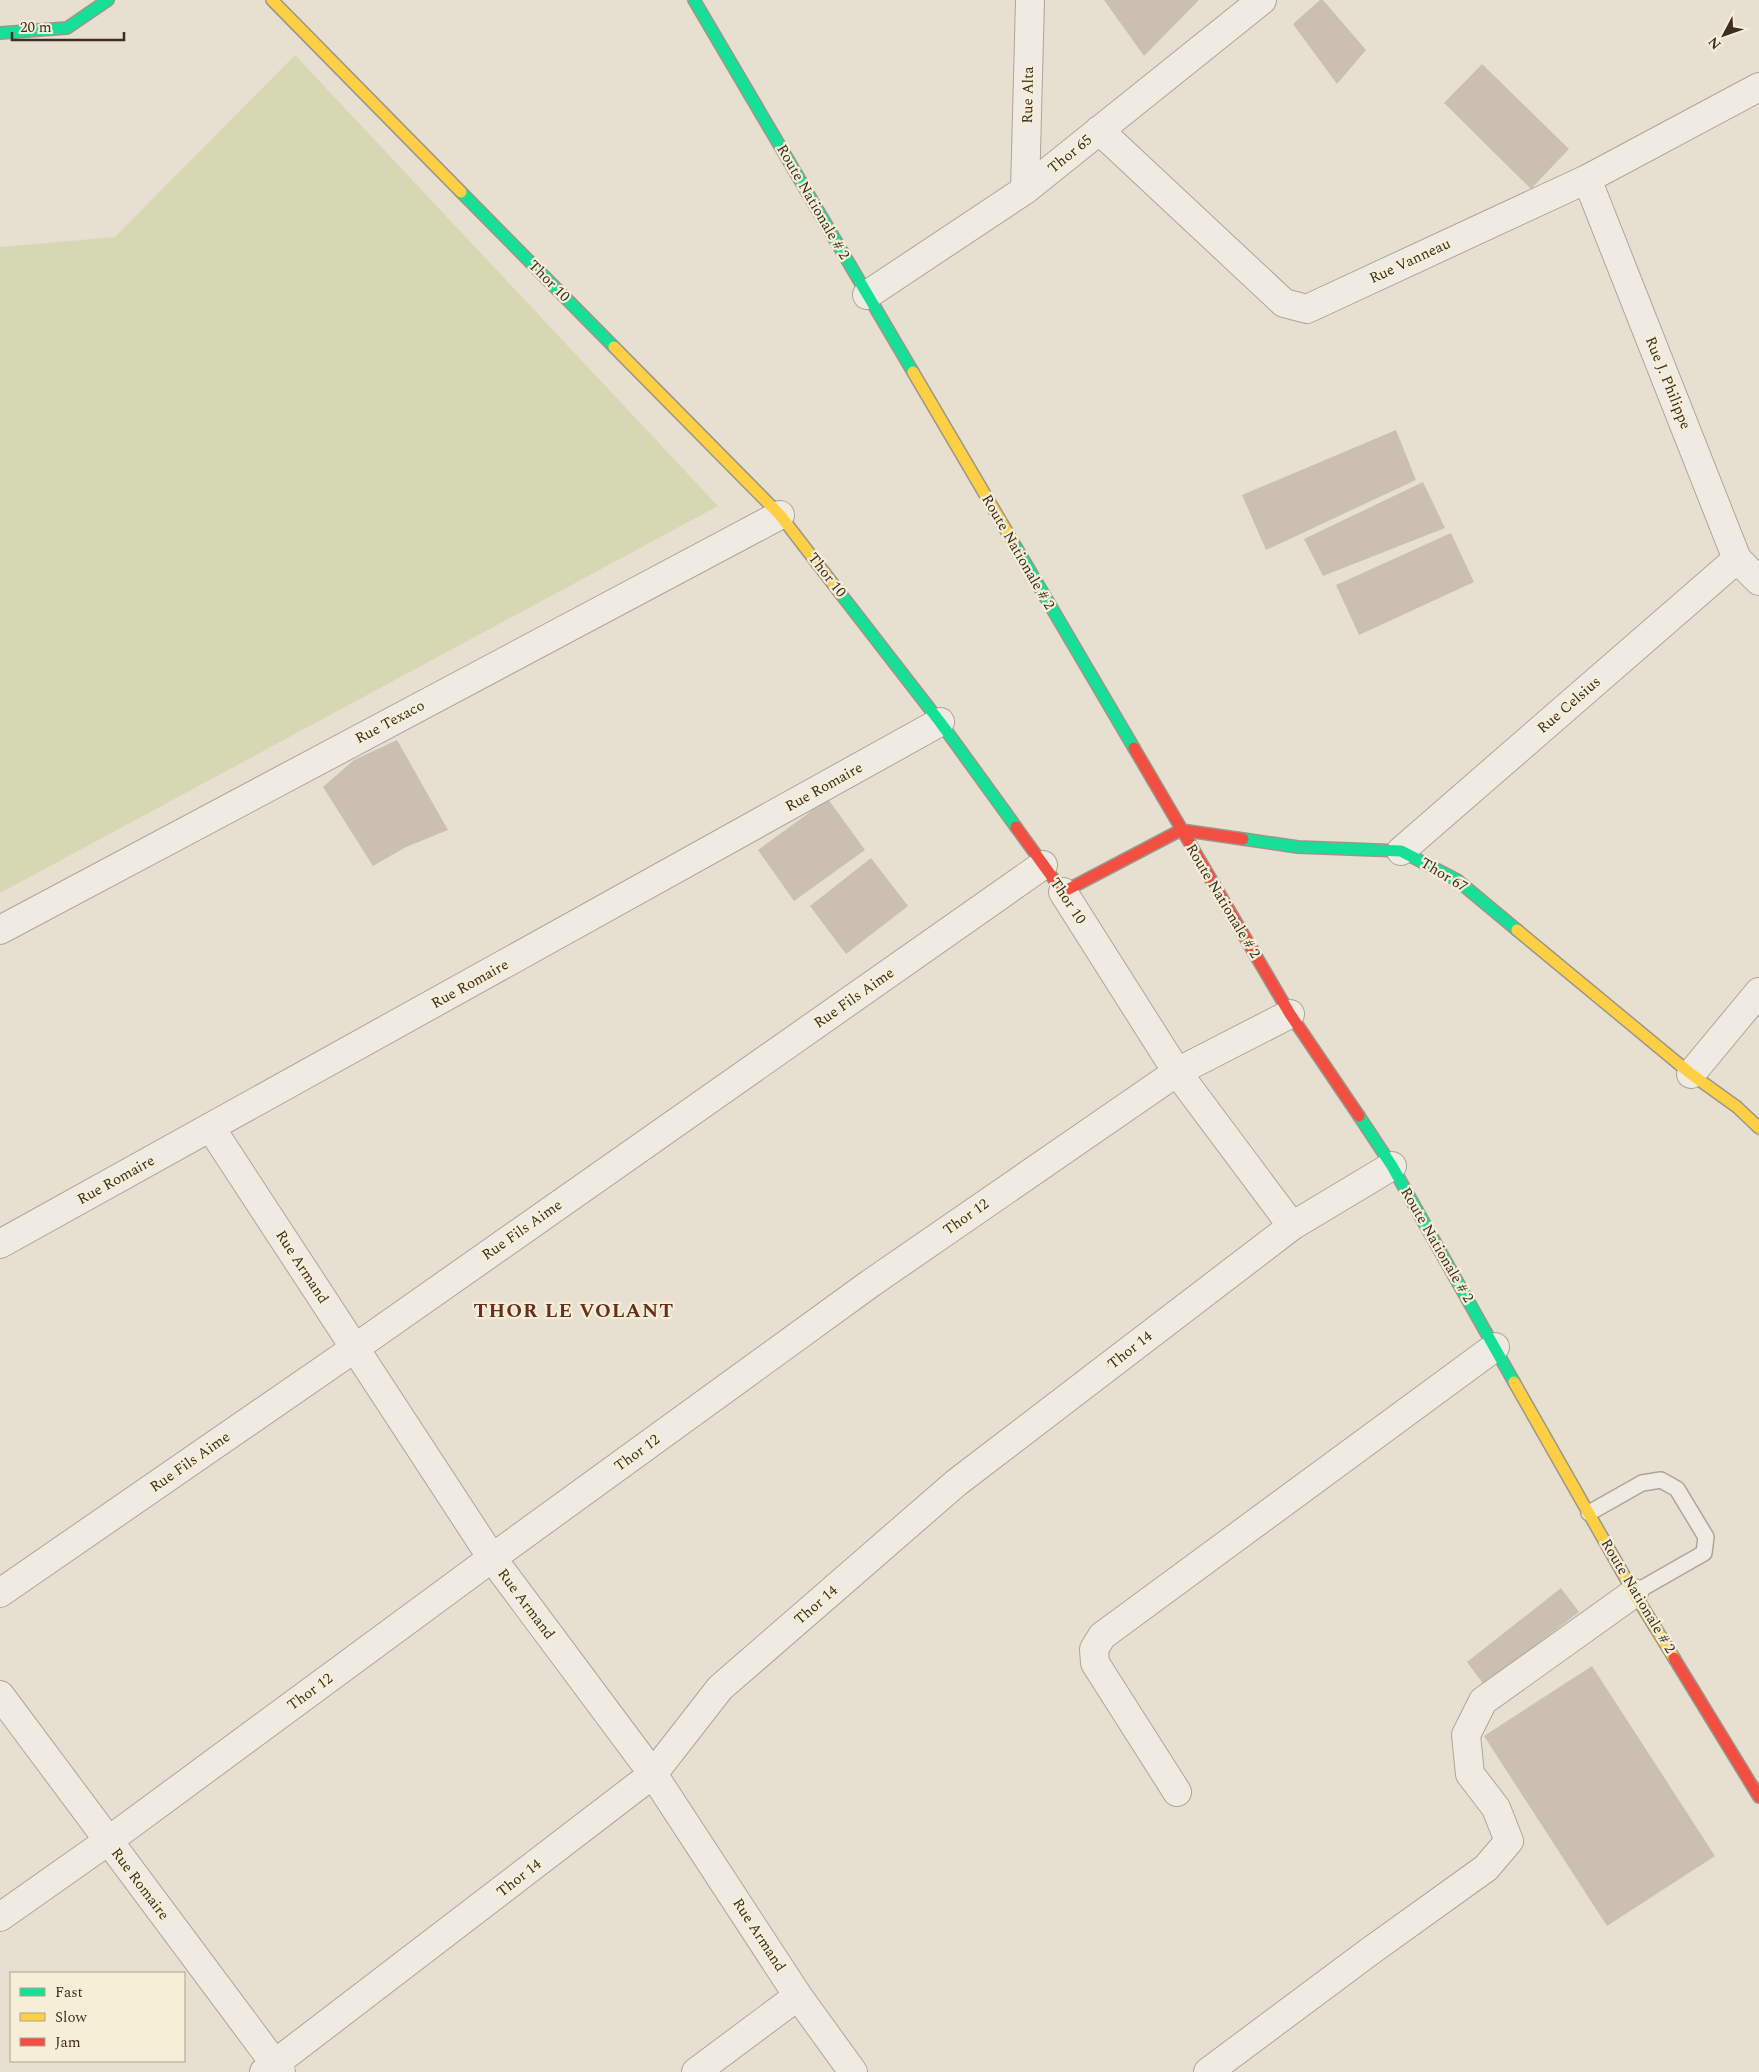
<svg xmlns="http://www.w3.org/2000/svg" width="1759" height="2072" font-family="Spectral,serif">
<rect width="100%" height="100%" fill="#e7e0d1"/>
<path fill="#d6d7b3" d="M295,55L718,506L0,893V247L115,237Z"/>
<path fill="#cbbfb2" d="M1104,0H1199L1144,56Z
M1320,0H1323L1366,50L1337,84L1293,24Z
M1482,64L1569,149L1531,189L1444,103Z
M1396,430L1416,480L1266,550L1242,495Z
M1423,482L1445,528L1323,576L1304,539Z
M1451,533L1474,582L1359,635L1336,585Z
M397,740L448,830L406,847L373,866L323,787L354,760Z
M828,799L865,850L794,901L758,850Z
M871,858L908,906L846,954L810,906Z
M1561,1588L1579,1612L1484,1685L1467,1662Z
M1592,1666L1715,1856L1607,1926L1484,1736Z"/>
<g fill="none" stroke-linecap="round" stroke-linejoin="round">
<defs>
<path id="lane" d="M1589,1513L1642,1483L1661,1480L1677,1489L1706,1537L1704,1553L1634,1593"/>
<path id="street" d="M1099,130L1284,303L1307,309L1587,179L1759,87
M1587,179L1737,559L1759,581
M1025,190L1030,0
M867,295L1025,190L1262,0
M1401,851L1737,559
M1063,892L1177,1072L1292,1226
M0,930L780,515
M1691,1074L1759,992
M211,1128L492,1558L653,1774L798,1996L853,2072
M0,1244L940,722
M0,1593L355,1348L1043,865
M0,1695L281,2072
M1177,1792L1095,1663L1094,1649L1102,1636L1495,1347
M0,1917L108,1841L492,1558L871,1283L1177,1072L1290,1014
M264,2072L653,1774L720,1688L956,1483L1292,1226L1392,1166
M696,2072L798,1996
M1208,2072L1369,1952L1486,1868L1509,1841L1496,1808L1470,1774L1466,1735L1483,1701L1634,1593"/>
<path id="fast" d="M694,0L913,372
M0,33L67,28L108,0
M461,192L614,347
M1013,542L1134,748
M840,593L940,722L1016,827
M1243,839L1298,847L1401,851L1457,880L1517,930
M1359,1116L1392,1166L1514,1382"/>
<path id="slow" d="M272,0L461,192
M614,347L780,515L840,593
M913,372L1013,542
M1517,930L1691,1074L1737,1107L1759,1128
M1514,1382L1634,1593L1674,1658"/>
<path id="jam" d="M1134,748L1290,1014L1359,1116
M1016,827L1063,892L1181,830L1243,839
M1674,1658L1759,1797"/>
</defs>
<use href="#lane" stroke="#ada599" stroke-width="18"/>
<use href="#street" stroke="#ada599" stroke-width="30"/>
<use href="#fast" stroke="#9c958a" stroke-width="14"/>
<use href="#slow" stroke="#9c958a" stroke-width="14"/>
<use href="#jam" stroke="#9c958a" stroke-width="14"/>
<use href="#lane" stroke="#efebe3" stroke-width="15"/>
<use href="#street" stroke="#efebe3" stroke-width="28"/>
<use href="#fast" stroke="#16e098" stroke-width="11"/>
<use href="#slow" stroke="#ffcf43" stroke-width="11"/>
<use href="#jam" stroke="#f24e42" stroke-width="11"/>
</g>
<g text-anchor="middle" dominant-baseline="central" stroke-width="4.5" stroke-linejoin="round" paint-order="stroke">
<g font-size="15" fill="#3d2e20" stroke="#f7eed8">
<text transform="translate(1028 95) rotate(-89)">Rue Alta</text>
<text transform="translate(1070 154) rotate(-39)">Thor 65</text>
<text transform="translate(813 202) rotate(60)">Route Nationale # 2</text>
<text transform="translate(1410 261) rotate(-25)">Rue Vanneau</text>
<text transform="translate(549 281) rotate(45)">Thor 10</text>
<text transform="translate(1668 383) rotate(68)">Rue J. Philippe</text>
<text transform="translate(1018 552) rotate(60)">Route Nationale # 2</text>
<text transform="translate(827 575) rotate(52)">Thor 10</text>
<text transform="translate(1569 705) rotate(-41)">Rue Celsius</text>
<text transform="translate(390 722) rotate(-28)">Rue Texaco</text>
<text transform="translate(824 787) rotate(-29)">Rue Romaire</text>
<text transform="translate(1444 875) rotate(31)">Thor 67</text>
<text transform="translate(1068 901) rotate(56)">Thor 10</text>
<text transform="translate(1223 901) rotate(59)">Route Nationale # 2</text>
<text transform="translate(470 984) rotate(-29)">Rue Romaire</text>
<text transform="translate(854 998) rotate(-35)">Rue Fils Aime</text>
<text transform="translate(116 1180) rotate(-29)">Rue Romaire</text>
<text transform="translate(966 1217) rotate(-35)">Thor 12</text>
<text transform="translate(522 1230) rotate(-35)">Rue Fils Aime</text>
<text transform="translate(1437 1245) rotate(60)">Route Nationale # 2</text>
<text transform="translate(302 1267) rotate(57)">Rue Armand</text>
<text transform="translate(1130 1350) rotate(-38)">Thor 14</text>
<text transform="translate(637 1453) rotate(-36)">Thor 12</text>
<text transform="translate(190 1462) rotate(-35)">Rue Fils Aime</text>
<text transform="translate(1638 1596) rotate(59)">Route Nationale # 2</text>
<text transform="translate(526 1604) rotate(53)">Rue Armand</text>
<text transform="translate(816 1605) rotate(-41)">Thor 14</text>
<text transform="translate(310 1692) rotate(-36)">Thor 12</text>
<text transform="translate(519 1878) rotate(-38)">Thor 14</text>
<text transform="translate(140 1884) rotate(53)">Rue Romaire</text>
<text transform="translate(759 1935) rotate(57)">Rue Armand</text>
</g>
<g font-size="20" font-weight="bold" letter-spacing="1" fill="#6b2e1e" stroke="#f7eed8">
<text x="574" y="1311">THOR LE VOLANT</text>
</g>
</g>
<rect x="10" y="1972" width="175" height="90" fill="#f7eed8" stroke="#ada18e"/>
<rect x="20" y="1988" width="25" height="8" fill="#16e098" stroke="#ada18e"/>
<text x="55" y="1997" font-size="15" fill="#3d2e20">Fast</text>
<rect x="20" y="2013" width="25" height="8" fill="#ffcf43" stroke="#ada18e"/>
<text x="55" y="2022" font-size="15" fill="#3d2e20">Slow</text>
<rect x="20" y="2038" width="25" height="8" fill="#f24e42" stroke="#ada18e"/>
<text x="55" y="2047" font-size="15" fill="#3d2e20">Jam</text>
<g transform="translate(1724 35) rotate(229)" stroke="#f7eed8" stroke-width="4" paint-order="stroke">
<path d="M0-4L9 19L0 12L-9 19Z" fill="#3d2e20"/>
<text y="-8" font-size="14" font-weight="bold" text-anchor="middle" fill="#3d2e20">N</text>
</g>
<path d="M12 32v8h112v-8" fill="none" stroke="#3d2e20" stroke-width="2.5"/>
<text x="20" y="32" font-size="15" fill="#3d2e20" stroke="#f7eed8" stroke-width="4" paint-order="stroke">20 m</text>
</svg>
